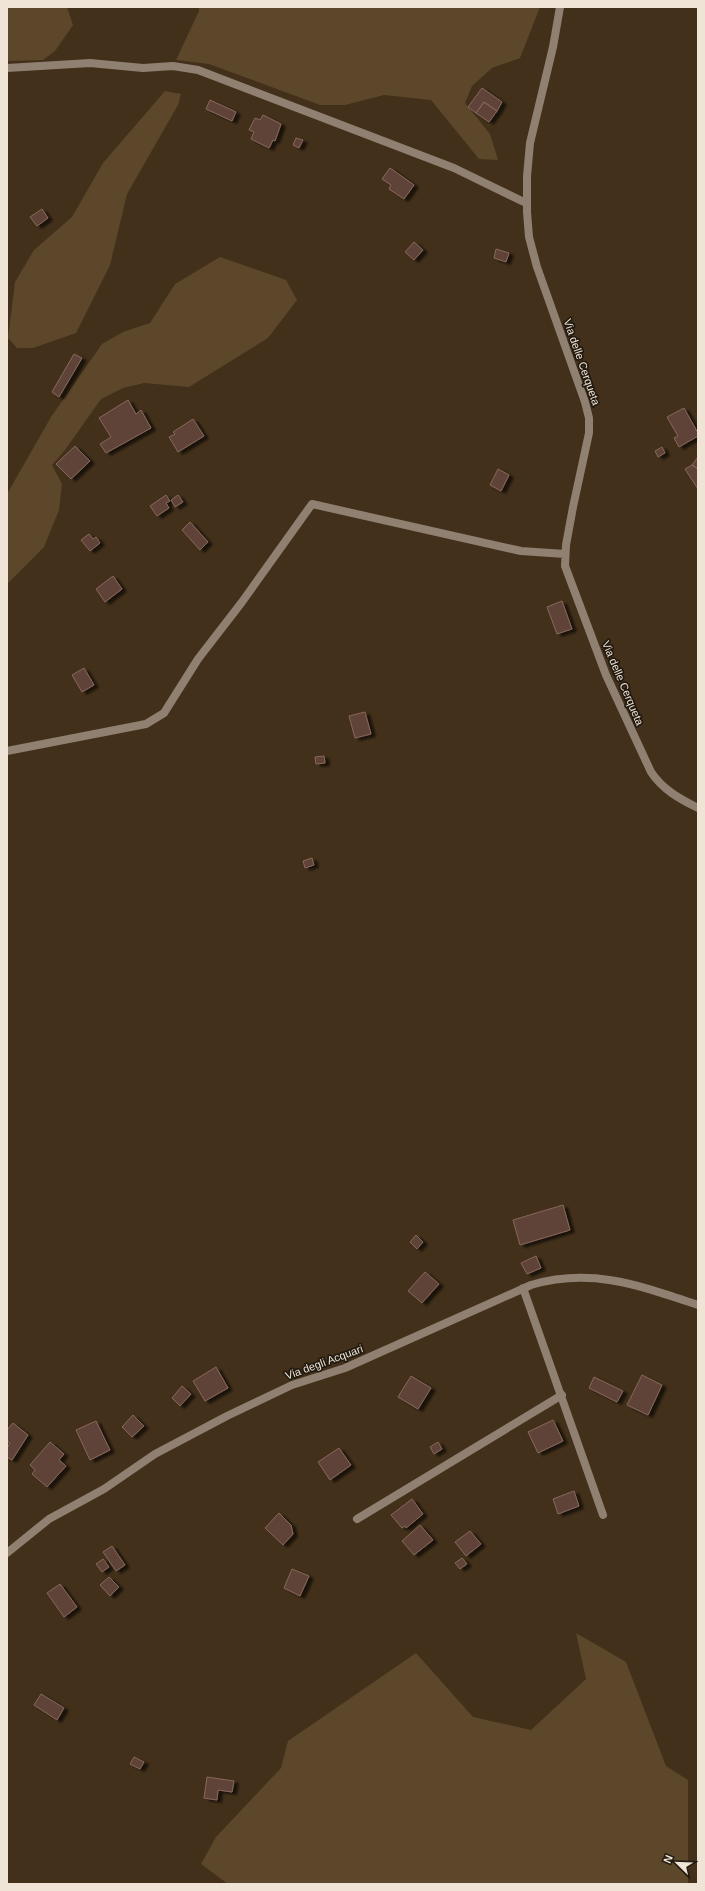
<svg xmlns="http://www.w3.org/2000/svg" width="705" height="1891" font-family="Helvetica,sans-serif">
<defs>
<filter id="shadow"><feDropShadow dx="4.5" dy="2.5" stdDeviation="1" flood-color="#0009"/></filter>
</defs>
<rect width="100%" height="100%" fill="#42301a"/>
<path fill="#5d472b" d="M7,7H67L73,25L55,51L43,60L7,61Z
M199,7H540L520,58L492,68L472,86L465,103L490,134L498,160L479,159L431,100L384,95L345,105H320L209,64L176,60L199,11Z
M165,91L181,94L178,105L127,194L110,265L76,333L33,348H17L8,338L15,282L34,250L72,217L103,163Z
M220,257L286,280L297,300L268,338L189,387L144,383L123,388L101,399L65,450L52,465L62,484L59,510L44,547L7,584V494L51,417L102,344L123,332L150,323L175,284Z
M576,1633L626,1662L666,1766L688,1780V1884H228L201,1864L216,1837L281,1768L288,1741L416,1653L473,1717L531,1730L586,1679Z"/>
<path fill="#5f4237" stroke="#87685b" filter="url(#shadow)" d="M482,88L502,102L497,111L484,102L476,113L468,107Z
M210,100L236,112L232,121L206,109Z
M484,102L497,111L489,122L476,113Z
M263,115L281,124L275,141L273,140L269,148L251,139L254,132L249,130L255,118L260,120Z
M296,138L303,140L299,148L293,145Z
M390,168L414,185L404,199L389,189L391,185L382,179Z
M42,209L48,218L37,226L30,217Z
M414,242L423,250L414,260L405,252Z
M496,249L509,253L506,262L494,258Z
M74,354L82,358L59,397L52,392Z
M128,400L136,414L141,410L151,428L106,453L100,444L111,437L99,418Z
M684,408L698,433V436L679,447L674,438L678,436L667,417Z
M193,419L204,436L178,452L169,437L175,434L173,432Z
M75,446L90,461L71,479L56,464Z
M662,447L665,453L658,457L655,451Z
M698,457V469L692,465Z
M692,465L698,469V489L685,469Z
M498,469L509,475L501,491L490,485Z
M166,495L170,501L166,503L169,508L157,516L150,506Z
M178,495L183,502L175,507L171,500Z
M190,522L208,542L200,550L182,530Z
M89,534L93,539L96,537L100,543L90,551L81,540Z
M113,576L122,589L105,602L96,589Z
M562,601L572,629L557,634L547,607Z
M84,668L94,685L82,692L72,675Z
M365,712L371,734L355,738L349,716Z
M324,756L325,763L316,764L315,757Z
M312,858L314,865L305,868L303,861Z
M563,1205L570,1230L520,1245L513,1220Z
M416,1235L423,1242L417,1249L410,1242Z
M536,1256L541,1268L527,1274L521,1263Z
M425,1272L439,1284L422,1303L408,1291Z
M216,1367L228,1388L205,1401L193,1381Z
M642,1375L662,1385L648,1415L627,1405Z
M411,1376L431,1388L418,1409L398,1397Z
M594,1377L623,1391L617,1402L589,1388Z
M182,1386L191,1394L180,1406L172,1398Z
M133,1415L144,1426L132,1437L122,1427Z
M553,1420L563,1441L538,1453L528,1432Z
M96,1421L110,1450L90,1460L76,1430Z
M13,1423L28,1435L12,1460L7,1457V1448L10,1443L7,1441V1430Z
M50,1442L64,1454L59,1460L66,1466L47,1487L32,1474L35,1470L30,1465Z
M438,1442L442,1449L434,1454L430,1447Z
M339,1448L351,1465L330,1480L318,1462Z
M574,1491L579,1506L558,1514L553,1499Z
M412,1499L423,1514L406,1528L405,1526L402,1528L391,1515Z
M279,1513L291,1525L293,1534L283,1545L265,1528Z
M420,1525L433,1540L414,1555L402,1541Z
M470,1531L481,1544L466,1556L455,1542Z
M112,1546L125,1565L116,1571L103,1552Z
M462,1558L467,1564L460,1569L455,1563Z
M103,1559L109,1567L102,1572L96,1564Z
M292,1569L309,1576L300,1596L284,1588Z
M109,1577L119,1587L110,1596L100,1585Z
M60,1584L77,1607L64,1617L47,1593Z
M41,1694L64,1708L57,1720L34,1705Z
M134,1757L144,1762L140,1769L130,1764Z
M207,1777L234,1781L232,1792L218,1790L217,1800L204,1798Z"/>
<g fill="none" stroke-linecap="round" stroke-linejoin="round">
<path stroke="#908072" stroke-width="8" d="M560,7L553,47L530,143L527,176V212L529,237L537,267L585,402L589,418V433L573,507L566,545L565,566L606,675L651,772C663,790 680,799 698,808
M7,68L90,63L143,68L173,66L198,70L454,168L526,203
M7,751L146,724L164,713L198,659L242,602L312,504L521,551L565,554
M523,1288L603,1515
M357,1519L562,1395
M7,1553L49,1519L104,1489L155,1454L227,1416L292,1385L345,1368L531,1285C592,1267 641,1286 698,1305"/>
</g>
<g text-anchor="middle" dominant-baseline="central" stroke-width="3.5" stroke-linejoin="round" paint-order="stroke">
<g font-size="11" fill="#efe4d6" stroke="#221a10">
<text transform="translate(582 362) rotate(71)">Via delle Cerqueta</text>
<text transform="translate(623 683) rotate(67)">Via delle Cerqueta</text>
<text transform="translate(324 1362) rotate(-20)">Via degli Acquari</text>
</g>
</g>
<rect width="705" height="1891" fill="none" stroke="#efe4d6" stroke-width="16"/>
<g transform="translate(677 1863) rotate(293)" stroke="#221a10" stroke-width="3" paint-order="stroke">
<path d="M0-3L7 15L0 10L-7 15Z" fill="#efe4d6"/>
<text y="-6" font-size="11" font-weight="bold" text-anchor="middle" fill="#efe4d6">N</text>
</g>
</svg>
